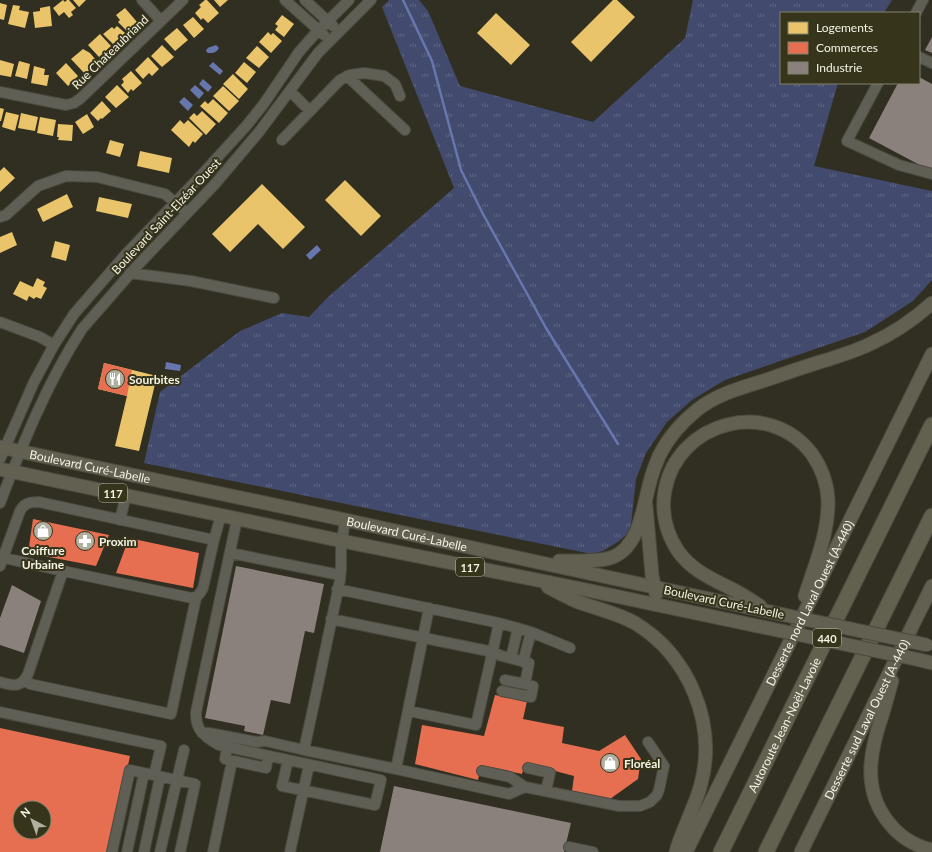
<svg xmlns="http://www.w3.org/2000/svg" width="932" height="852" font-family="Lato,sans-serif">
<defs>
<pattern id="grass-tufts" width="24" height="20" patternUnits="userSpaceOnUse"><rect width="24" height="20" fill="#424b6d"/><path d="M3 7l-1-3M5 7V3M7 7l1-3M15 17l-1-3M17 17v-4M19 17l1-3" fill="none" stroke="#5e6682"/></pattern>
</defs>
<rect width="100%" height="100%" fill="#302f21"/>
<path fill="url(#grass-tufts)" d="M389,0H419L428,11L460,86L593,122L685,38L693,0H892L884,13H781V83H838L814,166L932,191V280L913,301L865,332L725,380L692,400L667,422L646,453L636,479L631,525L626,535L619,541L603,551L592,554L144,463L160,392L240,331L282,313L309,317L328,297L454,188L382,7Z"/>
<path fill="#6876ae" d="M216,45L219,48C216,53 213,53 208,53L206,51C207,47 211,47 216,45Z
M213,62L223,71L220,75L209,66Z
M203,79L212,87L208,92L199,84Z
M195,85L204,93L199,99L190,90Z
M184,97L193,105L188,111L179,102Z
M317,245L321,250L310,260L306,255Z
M166,362L181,365L180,371L165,369Z"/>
<path fill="#e9c46a" d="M63,0L65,2L67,0H69L76,8L71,12L73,15L69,18L64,12L59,16L53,8Z
M73,0H86L79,7Z
M205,0H207L219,13L208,23L203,18L201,20L195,13L201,7L199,5Z
M214,0H228L220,7Z
M613,0H617L635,17L591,62L571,42Z
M0,3L7,5L4,20L0,19Z
M13,5L20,6L19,10L29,12L25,28L8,24Z
M50,6L52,26L35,28L33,12L40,11V8Z
M125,8L137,22L127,31L118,22L120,20L116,15Z
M496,13L530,45L511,65L477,33Z
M282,15L294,24L284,37L275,30L278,26L275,24Z
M193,17L204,29L194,38L183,25Z
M117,26L125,33L113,44L103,34L112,27L114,29Z
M177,28L188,40L175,51L164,39Z
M268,32L271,35L273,33L282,41L271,53L259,42Z
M100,34L111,46L99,57L88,45Z
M162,45L174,57L162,67L151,56Z
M257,46L269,57L259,68L246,58Z
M83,49L90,53L96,60L90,65L92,67L85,74L71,59Z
M148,57L159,69L152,76L149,73L143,79L135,70Z
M0,60L14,64L11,77L0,75Z
M19,61L30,64L27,79L15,76Z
M244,62L256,72L247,83L235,73Z
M66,63L78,76L68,86L56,73Z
M34,66L45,69L44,75H49L47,86L31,83Z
M131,71L142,83L133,91L131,89L128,93L121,85L124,82L122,79Z
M233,74L248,89L239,99L223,84Z
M117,85L129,97L116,108L105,97Z
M223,86L239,101L229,111L213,96Z
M213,99L228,113L219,123L200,106L205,101L208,104Z
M102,101L111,111L102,119L101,118L98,121L90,113Z
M0,108L4,109L1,121H0Z
M202,111L216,124L206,135L189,118L194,113L197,116Z
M6,112L19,115L15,131L2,127Z
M21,113L38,117L35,131L18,128Z
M87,114L94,127L83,134L75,122Z
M40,117L56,120L53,136L37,133Z
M180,120L184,124L188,120L203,134L195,143L193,141L189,147L171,130Z
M58,124L73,125L72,141L58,140L59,137H57Z
M110,140L124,144L120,157L106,153Z
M140,151L172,158L169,173L137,166Z
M4,167L15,178L0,192V171Z
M345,180L381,216L361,236L325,200Z
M262,184L305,227L283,249L258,224L230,252L212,234Z
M67,194L73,207L43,222L37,209Z
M99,197L132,204L128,218L96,211Z
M12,232L17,245L0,253V237Z
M55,241L70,245L66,261L51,257Z
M37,278L45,282L43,286L47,288L41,299L36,297L34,299L29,296L27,301L13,294L20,281L33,287Z
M104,363L157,376L139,451L115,446L127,396L98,389Z"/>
<path fill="#e76f51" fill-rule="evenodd" d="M104,363L132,370L127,396L98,389Z
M33,519L109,535L96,566L28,553Z
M129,538L199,553L193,588L116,573Z
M495,695L527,701L523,719L564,727L562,743L599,751L625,735L641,759L638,779L610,799L572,791L574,776L525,763L522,774L481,765L478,780L415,764L422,725L484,736Z
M0,728L130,756L109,852H0ZM20,808H44V832H20Z"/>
<path fill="#8a817c" d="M932,37V53L925,50Z
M919,77L932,84V168L931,171L869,138L898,83H919Z
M236,566L324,584L314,633L305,631L290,704L271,700L263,735L244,731L245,726L205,718Z
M12,585L41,601L24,653L0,645V618Z
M394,786L571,823L564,852H380Z"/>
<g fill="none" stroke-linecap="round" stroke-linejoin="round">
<path stroke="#6876ae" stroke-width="2.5" d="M403,0L432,61L461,170L483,214L546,328L618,444"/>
<defs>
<path id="minor" d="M142,0L161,21
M285,0L324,35
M305,0L333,26
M916,13L923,0
M919,57L932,63
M347,76L405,130
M878,83L847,141L899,165L932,174
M290,91L310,111
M0,92L66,105L74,103L81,98L183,0
M282,140L340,80L350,75L364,73L384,76L395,84L400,96
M0,217L6,215L38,186L66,176L97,177L165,194L187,213
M130,273L191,281L274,298
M0,322L40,337L54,345
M0,459L34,382L54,345L74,314L126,254L195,182L247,125L263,105L299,52L314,35L349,0
M0,503C23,443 47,383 82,329L136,267L215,184L259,132L318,53L371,0
M237,519L196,712C195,729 204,737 219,745L381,780L375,805L282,786L288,760
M120,520L126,495
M230,553L340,575
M0,557L63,571L28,674C21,688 14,686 0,682
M0,566L20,511C24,503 30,502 39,502L214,540L221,515
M63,571L192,598C198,597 200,594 203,588L214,540
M337,589L499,623L476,725L409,711
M331,619L493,652L502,656L529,663L525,684L505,680
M499,623L531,632L523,662
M531,632L570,648
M511,658L518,628
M24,681L30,684L171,714L196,598
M502,691L531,697L533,686L525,684
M0,712L161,746L154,775
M202,733H209L257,742L265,741L304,750L315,699L340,580L341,570V549L345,520
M227,747L225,759L266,768L268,756
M304,750L396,769L429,608
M528,768L550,773L546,791
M396,769L509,794L525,787L619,806H640L650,802L657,795L659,790L664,766L648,742
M482,771L510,777L525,787
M569,847L593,852
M112,852L130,770L195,784L180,852
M127,852L144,773
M144,852L160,777
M160,852L184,750
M213,852L232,761
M290,852L309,765"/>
<g id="major">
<path id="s1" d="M0,447L355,522L537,562L780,614"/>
<path d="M0,469L215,514L342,541L577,588L772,629"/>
<path d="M646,506L652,575L656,594"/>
<path d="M559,561C567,561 575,561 583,561C594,560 603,561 613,557C640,546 643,506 650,482C652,473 656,464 659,456C668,438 682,422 697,410C718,393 745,387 769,379C789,372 809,365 830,359C844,354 859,350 872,343C894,333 914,319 932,303"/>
<path d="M548,587C558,592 568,598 578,602C598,609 617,613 635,623C689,656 717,723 701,784C697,800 689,816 683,832C680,838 678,845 676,852"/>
<path d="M760,606C751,600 742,594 732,589C712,579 691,570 678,551C666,533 661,511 665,490C678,421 769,397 812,454C821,467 827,483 828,499C829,533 815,564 805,596"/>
<path d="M920,660L932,663"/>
<path d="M892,681C888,694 885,707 881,719C869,755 863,791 889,823C900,837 915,846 932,850"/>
<path id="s2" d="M686,852L932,354"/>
<path id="s3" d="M801,852L932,586"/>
</g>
<g id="highway">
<path id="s4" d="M721,852L932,425"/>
<path d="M766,852L932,516"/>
</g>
</defs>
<use href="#minor" stroke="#4b4a3f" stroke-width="12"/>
<use href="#major" stroke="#4b4a3f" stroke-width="15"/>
<use href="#highway" stroke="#4b4a3f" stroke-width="17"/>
<use href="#minor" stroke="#605f55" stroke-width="10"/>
<use href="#major" stroke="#616051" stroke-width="13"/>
<use href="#highway" stroke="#62614f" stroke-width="15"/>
<defs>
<path id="major-bridge" d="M780,614L927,645
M772,629L920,660"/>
</defs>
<use href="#major-bridge" stroke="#4b4a3f" stroke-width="15" stroke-linecap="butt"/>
<use href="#major-bridge" stroke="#616051" stroke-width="13"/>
</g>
<defs>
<symbol id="restaurant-disc" viewBox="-11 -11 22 22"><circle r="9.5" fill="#b0afa0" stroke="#36341b"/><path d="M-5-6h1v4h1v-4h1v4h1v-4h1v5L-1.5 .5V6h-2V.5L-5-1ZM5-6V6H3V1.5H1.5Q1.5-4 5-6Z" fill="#fff"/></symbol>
<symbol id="shop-disc" viewBox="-11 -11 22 22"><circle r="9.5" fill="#b0afa0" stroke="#36341b"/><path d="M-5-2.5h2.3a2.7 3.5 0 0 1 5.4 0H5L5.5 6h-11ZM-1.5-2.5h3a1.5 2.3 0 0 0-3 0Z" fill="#fff"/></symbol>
<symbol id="pharmacy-disc" viewBox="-11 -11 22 22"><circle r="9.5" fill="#b0afa0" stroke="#36341b"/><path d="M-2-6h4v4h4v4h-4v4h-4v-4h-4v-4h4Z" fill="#fff"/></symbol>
</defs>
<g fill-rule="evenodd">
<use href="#restaurant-disc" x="104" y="368" width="22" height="22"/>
<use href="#shop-disc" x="32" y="520" width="22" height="22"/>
<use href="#pharmacy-disc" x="74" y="530" width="22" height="22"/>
<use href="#shop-disc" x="599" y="752" width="22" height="22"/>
</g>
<g text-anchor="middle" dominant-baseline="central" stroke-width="4" stroke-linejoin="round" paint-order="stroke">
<g fill="#36341b" stroke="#bcbaa8" stroke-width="1">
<rect x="99" y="484" width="28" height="18" rx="3"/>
<rect x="456" y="558" width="28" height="18" rx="3"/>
<rect x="813" y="629" width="28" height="18" rx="3"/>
</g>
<g font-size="11" font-weight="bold" fill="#f5f4e5">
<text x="113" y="493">117</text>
<text x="470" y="567">117</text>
<text x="827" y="638">440</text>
</g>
<g font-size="12" fill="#f5f4e5" stroke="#36341b">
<text transform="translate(110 52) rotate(-44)">Rue Chateaubriand</text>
<text transform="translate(166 216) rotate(-47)">Boulevard Saint-Elzéar Ouest</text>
<text stroke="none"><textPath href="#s1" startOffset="92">Boulevard Curé-Labelle</textPath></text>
<text stroke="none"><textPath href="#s1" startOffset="416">Boulevard Curé-Labelle</textPath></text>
<text transform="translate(724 602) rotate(12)">Boulevard Curé-Labelle</text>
<text stroke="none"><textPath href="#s2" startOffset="278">Desserte nord Laval Ouest (A-440)</textPath></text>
<text stroke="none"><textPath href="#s3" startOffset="148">Desserte sud Laval Ouest (A-440)</textPath></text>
<text stroke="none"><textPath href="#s4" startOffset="142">Autoroute Jean-Noël-Lavoie</textPath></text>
</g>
<g font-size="12" font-weight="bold" fill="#f5f4e5" stroke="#36341b" text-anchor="start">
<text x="129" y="379">Sourbites</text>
<text x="99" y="541">Proxim</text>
<text x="43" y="550" text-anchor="middle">Coiffure<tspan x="43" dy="14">Urbaine</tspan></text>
<text x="624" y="763">Floréal</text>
</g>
</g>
<rect x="780" y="12" width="140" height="72" fill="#36341b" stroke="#82816c"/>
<rect x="788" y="22" width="20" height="12" fill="#e9c46a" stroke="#82816c"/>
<text x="816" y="32" font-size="12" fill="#f5f4e5">Logements</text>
<rect x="788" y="42" width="20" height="12" fill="#e76f51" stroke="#82816c"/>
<text x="816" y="52" font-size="12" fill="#f5f4e5">Commerces</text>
<rect x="788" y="62" width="20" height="12" fill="#8a817c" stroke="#82816c"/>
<text x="816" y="72" font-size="12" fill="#f5f4e5">Industrie</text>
<g transform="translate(32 820) rotate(319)"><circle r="19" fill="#36341b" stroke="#82816c"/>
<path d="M0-3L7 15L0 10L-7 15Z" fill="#b0afa0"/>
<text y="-6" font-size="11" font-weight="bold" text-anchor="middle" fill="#f5f4e5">N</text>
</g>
</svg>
